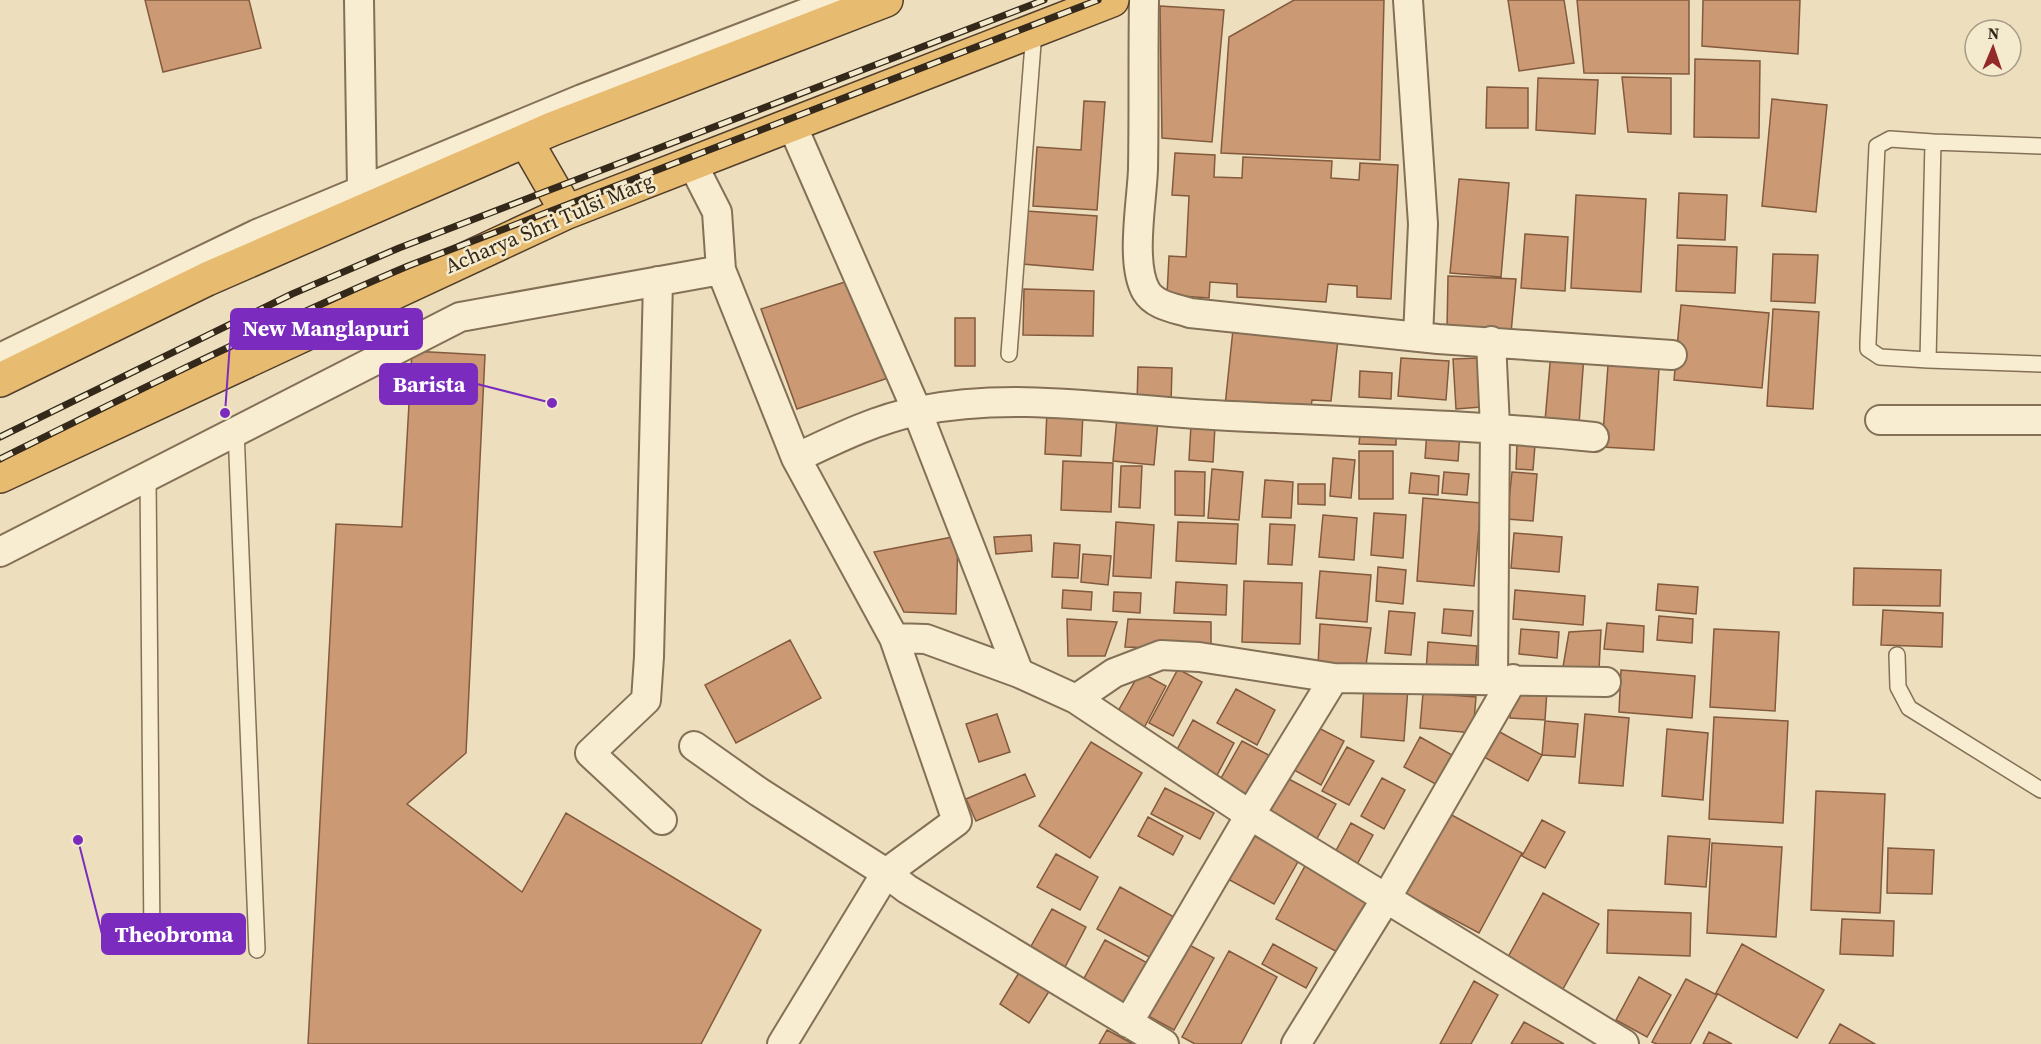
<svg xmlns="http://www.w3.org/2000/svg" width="2041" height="1044" font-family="'Source Serif 4',serif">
<rect width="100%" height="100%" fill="#eddfbd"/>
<path fill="#cb9973" stroke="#835a3d" stroke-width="1.5" d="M145,0H249L261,48L163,72Z
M1294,0H1384L1380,160L1221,153L1229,37Z
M1508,0H1564L1574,63L1519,71Z
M1577,0H1689V74L1584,73Z
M1703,0H1800L1798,54L1702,46Z
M1160,6L1224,10L1212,142L1162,138Z
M1695,59L1760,61L1759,138L1694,137Z
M1622,77L1671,78V134L1628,132Z
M1538,78L1598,80L1595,134L1536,130Z
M1487,87L1528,88V128H1486Z
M1772,99L1827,105L1816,212L1762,206Z
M1084,101L1105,102L1097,210L1033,206L1037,147L1081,150Z
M1175,153L1215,155L1214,177L1242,178L1243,157L1332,161L1331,178L1359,180L1360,163L1398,165L1391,299L1357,297V286L1328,284L1326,302L1237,297V284L1210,282L1209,298L1167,295L1169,256L1186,257L1189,196L1172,195Z
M1459,179L1509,183L1501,277L1450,273Z
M1679,193L1727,195L1725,240L1677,238Z
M1576,195L1646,199L1641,292L1571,288Z
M1026,211L1097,216L1093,270L1022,264Z
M1525,234L1568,237L1565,291L1521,288Z
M1678,245L1737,247L1735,293L1676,291Z
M1773,254L1818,255L1815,303L1771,301Z
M1448,276L1516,279L1511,333L1447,329Z
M848,281L888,378L797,409L761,309Z
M1024,289L1094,291L1093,336L1023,335Z
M1681,305L1769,313L1762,388L1674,380Z
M1773,309L1819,312L1813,409L1767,406Z
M955,318H975V366H955Z
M1234,320L1339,331L1331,401L1312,400L1310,415L1225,406Z
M412,351L485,355L466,753L407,804L522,892L566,813L761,930L701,1044H308L336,524L402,527Z
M1551,352L1584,355L1579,424L1545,421Z
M1401,358L1449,361L1446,400L1398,396Z
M1478,358L1481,407L1456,409L1453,359Z
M1608,365L1659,368L1654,450L1602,447Z
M1138,367L1172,368L1171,404H1137Z
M1360,371L1392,373L1391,399L1359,397Z
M1047,411L1083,413L1081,456L1045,454Z
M1117,417L1158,421L1154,465L1113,461Z
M1191,425L1215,426L1213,462L1189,460Z
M1361,427H1396V445L1359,444Z
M1427,431L1460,433L1458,461L1425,458Z
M1517,444L1535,445L1533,470L1516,469Z
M1359,451H1393V499H1359Z
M1333,458L1355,460L1351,498L1330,496Z
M1063,461L1113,463L1111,512L1061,510Z
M1121,466H1142L1140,508L1119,507Z
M1212,469L1243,472L1239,520L1208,518Z
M1175,471L1205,472L1204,516L1175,515Z
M1444,472L1469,474L1467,495L1442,493Z
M1512,472L1537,474L1533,521L1507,519Z
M1411,473L1439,476L1438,495L1409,493Z
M1265,480L1293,482L1291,518L1262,517Z
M1298,484H1325V505L1298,504Z
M1423,498L1481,503L1474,586L1417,581Z
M1374,513L1406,515L1403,558L1371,555Z
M1323,515L1357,518L1354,560L1319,557Z
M1116,522L1154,525L1151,578L1113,576Z
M1178,522L1238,524L1236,564L1176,561Z
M1270,524L1295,525L1292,565L1268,564Z
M1514,533L1562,537L1559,572L1511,568Z
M1031,535L1032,551L996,554L994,537Z
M958,536L956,614L904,612L874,552Z
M1054,543L1080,545L1078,578L1052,577Z
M1083,554L1111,556L1108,585L1081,582Z
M1378,567L1406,570L1403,604L1376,601Z
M1854,568L1941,570L1940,606L1853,605Z
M1320,571L1371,575L1367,622L1316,618Z
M1244,581L1302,583L1300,644L1242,642Z
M1176,582L1227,585L1226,615L1174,613Z
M1658,584L1698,587L1696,614L1656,610Z
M1063,590L1092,592L1091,610L1062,608Z
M1515,590L1585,596L1583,625L1513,619Z
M1114,592L1141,593L1140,613L1113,611Z
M1444,609L1473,611L1471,636L1442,633Z
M1883,610L1943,613L1942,647L1881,645Z
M1389,611L1415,613L1411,655L1385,653Z
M1659,616L1693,619L1692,643L1657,640Z
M1067,619L1117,622L1105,656H1068Z
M1128,619L1211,622V650L1125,647Z
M1607,623L1644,626L1643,652L1604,649Z
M1320,624L1371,628L1365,673L1318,666Z
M1521,629L1559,632L1557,658L1519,654Z
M1714,629L1779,632L1775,711L1710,707Z
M1601,630L1599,670L1563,667L1569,632Z
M790,640L821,698L736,743L705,685Z
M1428,642L1477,646L1475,676L1426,672Z
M1178,669L1202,682L1173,736L1149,723Z
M1621,670L1695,676L1692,718L1619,712Z
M1140,672L1166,686L1144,728L1117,713Z
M1364,684L1408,688L1404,741L1361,737Z
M1512,687L1547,690L1545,720L1510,718Z
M1236,689L1275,710L1257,745L1217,723Z
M1423,693L1476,697L1473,733L1420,728Z
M997,714L1010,752L979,762L966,724Z
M1585,714L1629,718L1623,786L1579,783Z
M1714,717L1788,721L1783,823L1709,819Z
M1193,720L1234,743L1216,777L1174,755Z
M1545,721L1578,724L1575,757L1542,755Z
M1309,723L1344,741L1321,785L1285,765Z
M1667,729L1708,733L1703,800L1662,796Z
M1498,731L1542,755L1528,781L1484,757Z
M1420,737L1459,759L1443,788L1404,767Z
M1242,741L1274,758L1252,797L1220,780Z
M1091,742L1142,773L1090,858L1039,826Z
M1347,747L1374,761L1349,805L1322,791Z
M1025,774L1035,796L976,821L966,799Z
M1285,777L1336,804L1315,842L1264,814Z
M1382,778L1405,790L1384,829L1361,816Z
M1165,788L1214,813L1200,839L1151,814Z
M1816,791L1885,794L1880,913L1811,910Z
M1448,813L1522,853L1479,933L1404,893Z
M1148,817L1183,836L1173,855L1138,836Z
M1542,820L1565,832L1545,868L1522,856Z
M1351,823L1373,835L1355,868L1333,856Z
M1249,833L1299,860L1274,904L1224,877Z
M1668,836L1710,839L1706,887L1665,884Z
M1712,843L1782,847L1776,937L1707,933Z
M1888,848L1934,850L1932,894L1887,893Z
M1056,854L1098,877L1080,910L1037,887Z
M1305,866L1373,903L1341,954L1276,919Z
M1120,887L1174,917L1151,958L1097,929Z
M1543,893L1599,924L1558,998L1502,968Z
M1052,909L1086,927L1065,967L1030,948Z
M1608,910L1691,913L1690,956L1607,953Z
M1842,919L1894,921L1893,956L1840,954Z
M1105,940L1153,966L1130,1008L1082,982Z
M1180,940L1214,958L1174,1030L1141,1012Z
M1273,944L1317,968L1306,988L1262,964Z
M1742,944L1824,990L1797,1038L1716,993Z
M1229,951L1277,977L1241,1044H1195L1182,1037Z
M1020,971L1050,990L1029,1023L1000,1004Z
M1639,977L1671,995L1647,1037L1616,1020Z
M1686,979L1717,995L1690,1044H1657L1652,1042Z
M1474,981L1498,995L1471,1044H1440Z
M1524,1022L1564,1044H1511Z
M1840,1024L1875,1044H1829Z
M1107,1030L1133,1044H1099Z
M1709,1032L1732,1044H1703Z"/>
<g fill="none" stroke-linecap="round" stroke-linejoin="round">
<defs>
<path id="service" d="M2041,146L1933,142L1928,360L2041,364
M1009,354L1034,31
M1928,360L1880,357L1868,349V343L1877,146L1890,139L1933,142
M236,430L257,950
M148,477L152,941
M1897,655L1898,687L1909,708L2041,790"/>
<path id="minor" d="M359,0L362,189
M1144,0C1143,56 1144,113 1143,169C1142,201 1130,263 1146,291C1155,306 1175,308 1190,313L1438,339L1672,355
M1408,0L1423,224L1418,337
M792,125L917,411L1019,673
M692,163L717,212L721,270L796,458L894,638L957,821L886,873L782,1044
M658,281L649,657L646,700L590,753L662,820
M1491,341L1495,427L1493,678
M0,358L257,234L582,99L840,0
M1880,420H2041
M796,458C834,440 876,419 918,411C1016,391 1115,410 1213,415C1340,422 1467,424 1594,437
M0,552L460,317L721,270
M894,638L926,639L1019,673L1076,699L1250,815L1624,1044
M1076,699L1114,673L1161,655L1199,657L1334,678L1606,682
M694,746L759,792L886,873L907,889L1164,1044
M1128,1023L1250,815L1334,678
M1296,1044L1387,897L1513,679"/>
<path id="trunk" d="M526,141L567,212
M0,380L207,279L552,129L886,0
M0,476L567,212L1112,0"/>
</defs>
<use href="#service" stroke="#847057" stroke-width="18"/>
<use href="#minor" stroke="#847057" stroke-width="32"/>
<use href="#trunk" stroke="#523e2b" stroke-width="36"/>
<use href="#service" stroke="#f8edd0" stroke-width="15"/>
<use href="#minor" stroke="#f8edd0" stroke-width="28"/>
<use href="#trunk" stroke="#e7bb70" stroke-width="33"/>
<defs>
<path id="rail" d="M0,437L292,294L399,248L1044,0
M0,459C135,392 269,325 408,266L1098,0"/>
</defs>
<use href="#rail" stroke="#34281b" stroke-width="7"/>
<use href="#rail" stroke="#f4eacd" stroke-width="4.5" stroke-dasharray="14" stroke-linecap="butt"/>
</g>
<g text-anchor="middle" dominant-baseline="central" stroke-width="5" stroke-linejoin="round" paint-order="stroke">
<g font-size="21" fill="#34281b" stroke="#f4eacd">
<text transform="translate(549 223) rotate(-23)">Acharya Shri Tulsi Marg</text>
</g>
</g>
<path fill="none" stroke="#7b2cbf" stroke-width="2" d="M225 413L231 329M552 403L477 384M78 840L102 934"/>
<g fill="#7b2cbf" stroke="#f4eacd" stroke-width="2">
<circle cx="225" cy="413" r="6"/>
<circle cx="552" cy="403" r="6"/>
<circle cx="78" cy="840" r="6"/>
</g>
<g fill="#7b2cbf" stroke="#7b2cbf" stroke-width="2">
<rect x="231" y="309" width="191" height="40" rx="6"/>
<rect x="380" y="364" width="97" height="40" rx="6"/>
<rect x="102" y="914" width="143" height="40" rx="6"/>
</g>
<g font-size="22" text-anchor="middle" font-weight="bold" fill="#fff">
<text x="326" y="336">New Manglapuri</text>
<text x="429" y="392">Barista</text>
<text x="174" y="942">Theobroma</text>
</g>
<g transform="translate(1993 48) rotate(2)"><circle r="28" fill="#f4eacd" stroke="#a79c86" stroke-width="1.5"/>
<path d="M0-4.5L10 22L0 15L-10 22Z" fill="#932928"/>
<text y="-9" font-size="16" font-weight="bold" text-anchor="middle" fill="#34281b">N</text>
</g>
</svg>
